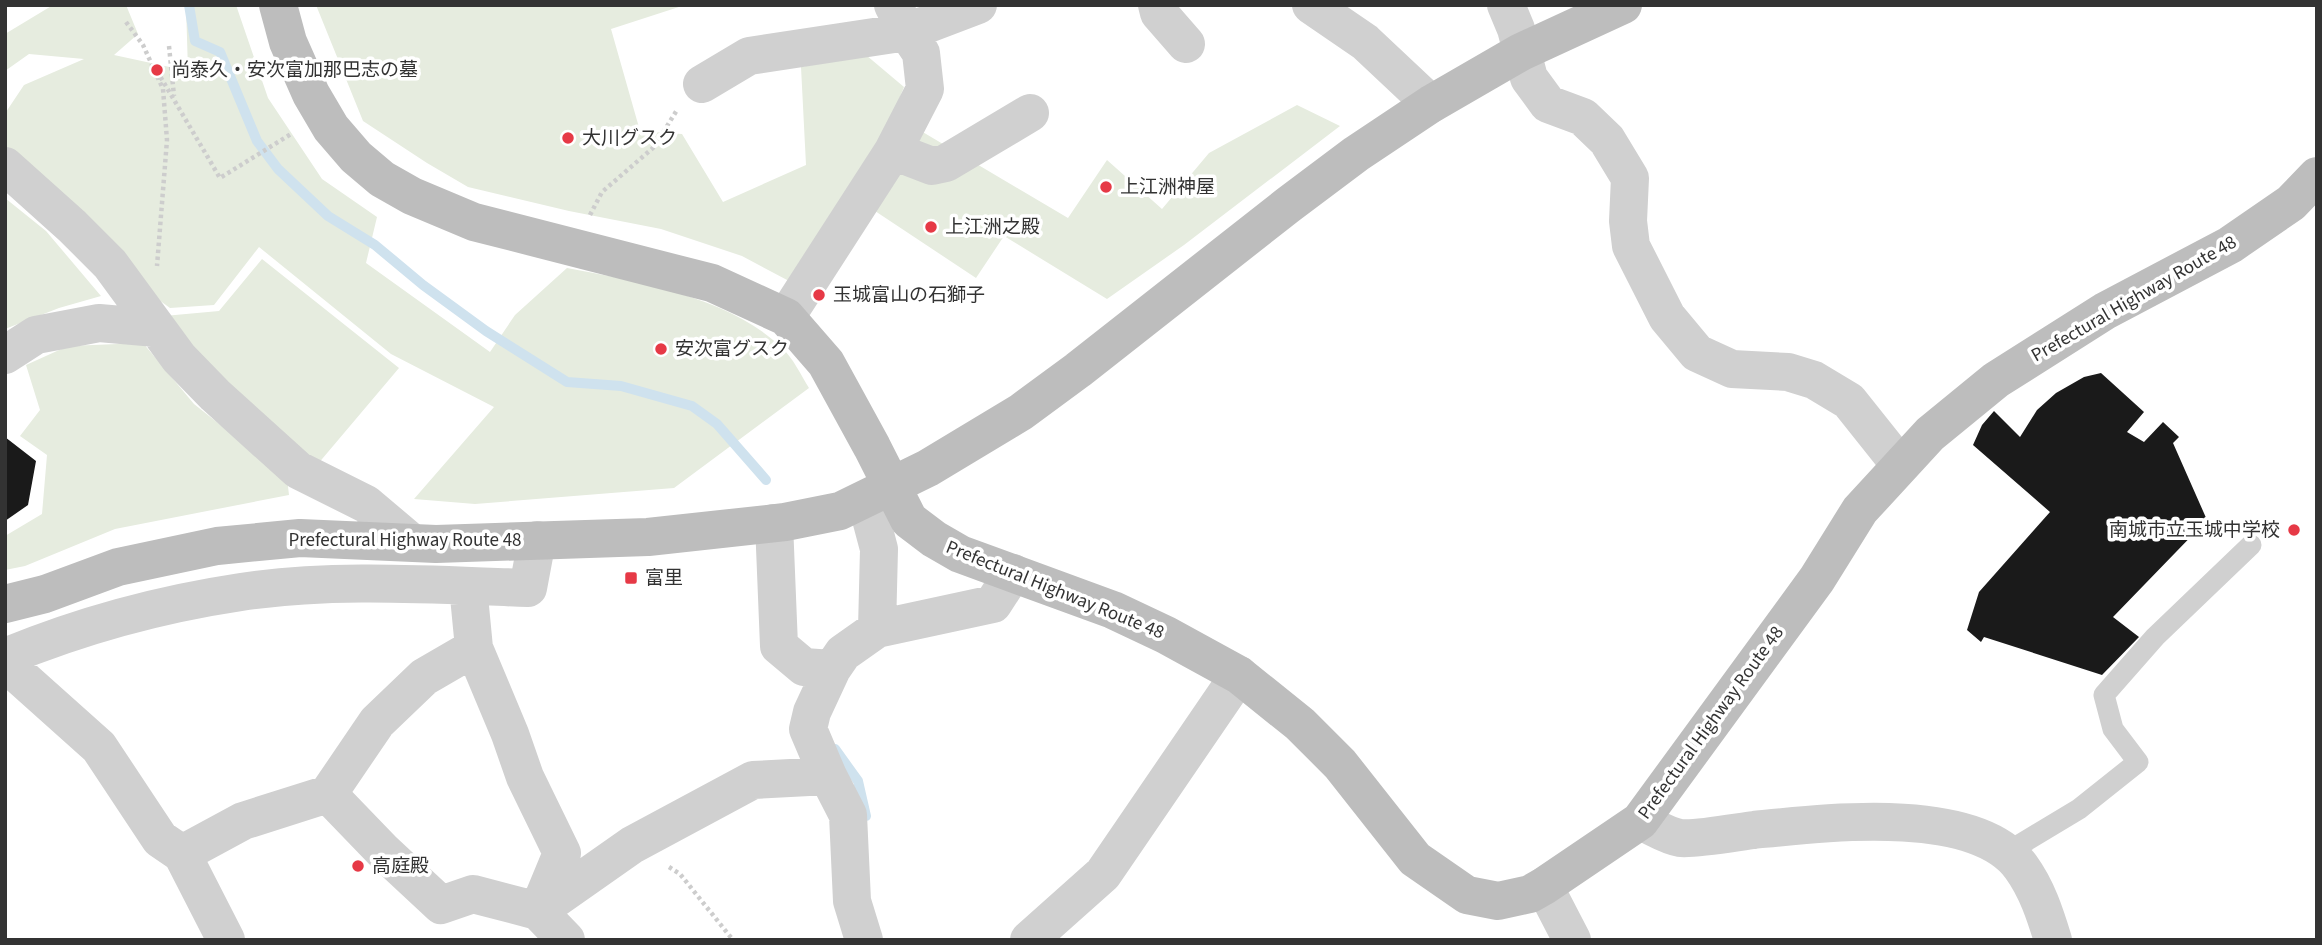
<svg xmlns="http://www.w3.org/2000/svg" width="2322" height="945" font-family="'Source Sans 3','Noto Sans JP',sans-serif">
<rect width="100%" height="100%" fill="#fff"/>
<path fill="#e6ecdf" d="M53,5H126L138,34L114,55L188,71L186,5H236L268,98L322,179L377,217L366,263L490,352L515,315L567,268C636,281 730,297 782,348C793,358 801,375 809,388L674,488L475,504L414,499L494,407L391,354L259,247L214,305L170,308L137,284L7,151L6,112L24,85L84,59L29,54L5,71V34Z
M316,5H685L611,29L640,131L682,134L723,202L806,165L801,67L866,55L904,87L880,145L789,281L742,256L661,229L569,211L468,187L427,163L363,121Z
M1297,105L1340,126L1184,245L1107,299L1004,236L976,278L875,211L921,131L1068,218L1107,160L1162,209L1209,153Z
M5,198L46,231L101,296L59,308L5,329Z
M262,259L399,368L317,465L277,434L164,316L219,311Z
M143,343L194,404L287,478L289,495L115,529L25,566L5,570V536L42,514L47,455L20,436L40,410L26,365L68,346Z"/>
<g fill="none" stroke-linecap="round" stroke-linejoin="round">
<path stroke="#cfe2ee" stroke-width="10" d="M189,5L195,41L220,52L257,141L278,169L328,216L375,245L423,285L486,331L567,382L621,386L692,406L717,424L766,480
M835,749L858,781L866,816"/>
</g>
<path fill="#1a1a1a" d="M2101,373L2144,412L2127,432L2144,442L2163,422L2179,437L2173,443L2207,520L2113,617L2139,637L2102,675L1984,637L1981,642L1967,630L1979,592L2050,512L1973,445L1982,425L1994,411L2020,437L2037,410L2056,393L2084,377Z
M5,437L36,461L28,505L5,521Z"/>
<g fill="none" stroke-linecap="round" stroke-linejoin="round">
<path stroke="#cdcdcd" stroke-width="4.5" stroke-dasharray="3.5 3.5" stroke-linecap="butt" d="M126,22L143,45L163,89L167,140L157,266
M169,46L174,96
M157,71L220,178L291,134
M590,215L602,192L654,147L677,110
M669,867L680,874L733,940"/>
<path stroke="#d0d0d0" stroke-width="21" d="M2006,853L2079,809L2138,762L2113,729L2104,695L2155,637L2251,545"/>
<path stroke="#d0d0d0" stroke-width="38" d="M1157,5L1159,13L1186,44
M1311,5L1365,42L1431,104
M1506,5L1516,29L1529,78L1548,104L1583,117L1607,140L1630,178L1628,221L1631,246L1667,317L1697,353L1732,369L1788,372L1814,380L1849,401L1900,465
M702,84L749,56L907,32L978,5
M893,151L932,166L946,163L1030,113
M5,166L72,226L110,264L179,358L215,395L298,470L366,504L411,542
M786,317L893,151L925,89L921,53L907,32L893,5
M5,355L36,335L99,323L156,328
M866,500L879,549L877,629
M774,523L779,646L804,667L832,669
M474,648L510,734L525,777L562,853L538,911
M5,657C80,626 161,604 241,592C335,578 433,585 528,588L537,540
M5,663L99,747L160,839L182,854
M828,776L808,729L812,712L832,669L843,653L877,629L993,604L1013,573
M328,794L377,722L424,677L474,648L468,586
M1640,821C1652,826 1667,836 1680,838C1694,840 1738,832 1754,830C1823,823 1975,804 2021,867C2037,889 2045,914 2053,940
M1544,886L1572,940
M538,911L632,845L753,780L828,776L848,815L852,901L864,940
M226,940L182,854L243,821L328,794L383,851L441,905L473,894L538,911L566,940
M1029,940L1103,874L1239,675"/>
<path stroke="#bdbdbd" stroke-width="38" d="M278,5L288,42L311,94L331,128L356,157L382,179L412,196L474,222L712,283L786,317L826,363L872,447L909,520L934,539L960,554L1113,610L1166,635L1239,675L1300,724L1340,764L1415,859L1467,895L1498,901L1530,894L1544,886L1640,821L1817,579L1860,510L1930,434L1996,380L2105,311L2230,245L2291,203L2317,176
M5,604L45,594L118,567L217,546L300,538L436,544L648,537L785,522L840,511L928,468L1021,412L1078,370L1288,205L1356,154L1431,104L1521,52L1623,5"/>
</g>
<g fill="#e63946" stroke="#fff" stroke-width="2.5">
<circle cx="157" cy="70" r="7"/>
<circle cx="568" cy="138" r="7"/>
<circle cx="1106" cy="187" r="7"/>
<circle cx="931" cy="227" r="7"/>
<circle cx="819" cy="295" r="7"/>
<circle cx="661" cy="349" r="7"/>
<circle cx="2294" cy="530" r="7"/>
<rect x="624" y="571" width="14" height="14" rx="3.5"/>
<circle cx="358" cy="866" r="7"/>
</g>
<g text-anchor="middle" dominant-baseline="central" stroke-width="7" stroke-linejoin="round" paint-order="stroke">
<g font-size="19" fill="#333" stroke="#fff" text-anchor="start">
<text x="171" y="70">尚泰久・安次富加那巴志の墓</text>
<text x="582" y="138">大川グスク</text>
<text x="1120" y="187">上江洲神屋</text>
<text x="945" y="227">上江洲之殿</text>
<text x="833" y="295">玉城富山の石獅子</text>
<text x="675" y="349">安次富グスク</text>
<text x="2280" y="530" text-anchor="end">南城市立玉城中学校</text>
<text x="645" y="578">富里</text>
<text x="372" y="866">高庭殿</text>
</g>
<g font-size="19" fill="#333" stroke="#fff">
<text transform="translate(2134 299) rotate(-30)">Prefectural Highway Route 48</text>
<text x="405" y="540">Prefectural Highway Route 48</text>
<text transform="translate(1055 590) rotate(22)">Prefectural Highway Route 48</text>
<text transform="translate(1711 723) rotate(-54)">Prefectural Highway Route 48</text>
</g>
</g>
<rect width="2322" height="945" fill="none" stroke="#333333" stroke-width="14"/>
</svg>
